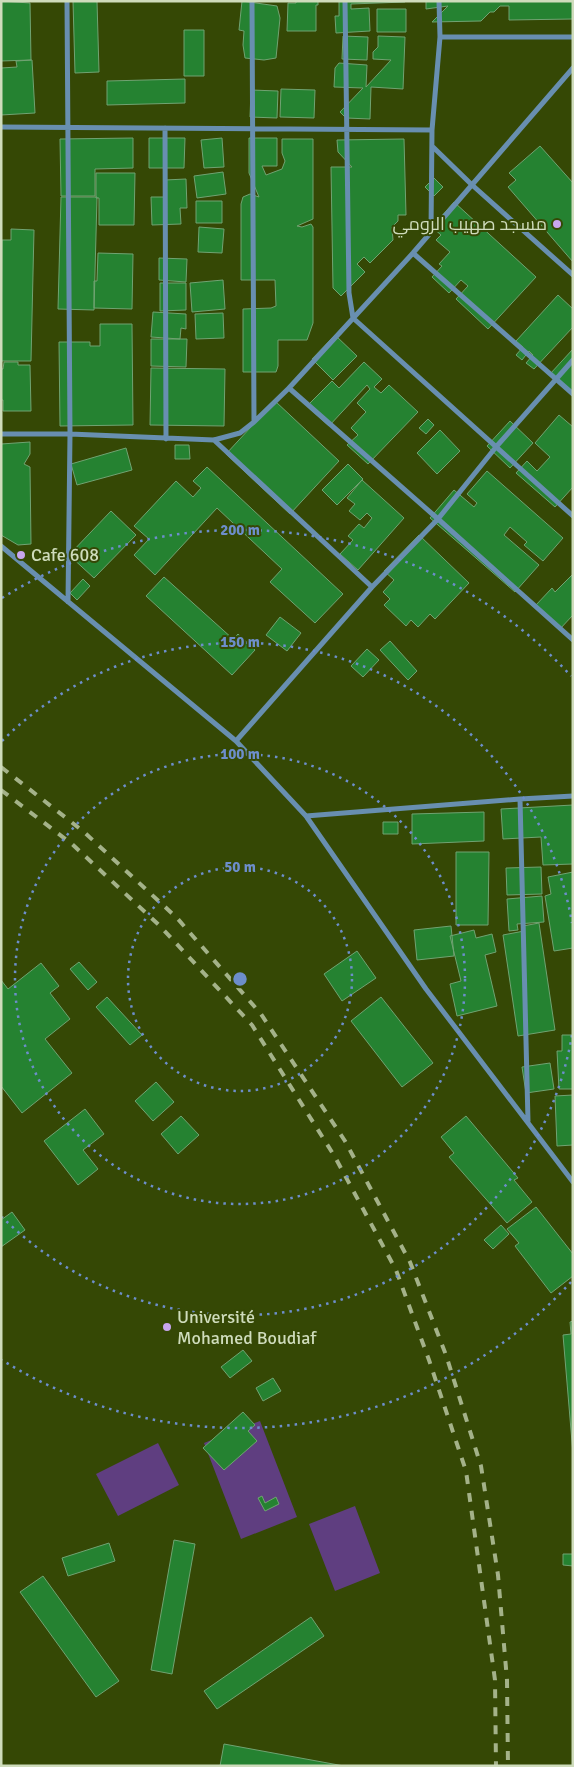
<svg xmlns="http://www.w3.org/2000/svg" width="574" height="1767" font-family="Signika,Cairo,sans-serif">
<rect width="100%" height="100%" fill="#354805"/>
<path fill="#5f3e80" d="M260,1421L297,1517L241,1539L204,1443Z
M158,1443L179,1485L118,1516L96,1474Z
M355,1506L380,1573L335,1591L309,1524Z"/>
<path fill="#258231" stroke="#70a372" d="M1,1L30,3L31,60L1,61Z
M73,1H97L99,72L75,73Z
M242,1L277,6L280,18L276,58L264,60L245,58L243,45L244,31L239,30Z
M296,1H318V5H316V31H287L288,3H296Z
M339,1H405V2L351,4V9L369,8L370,31L336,33L335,16H339Z
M426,1H573V19L509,20V6H500L494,12H490L481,21L432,22L448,6L426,9Z
M377,9H406V32H377Z
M184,30H204V76H184Z
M343,36L368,37L367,60L342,59Z
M378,36L405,37L403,89L371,87L370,119L346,118L340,112L363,88L334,87L335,68L339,63L367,65L366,87L391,60L373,59V52L378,47Z
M32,60L35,113L1,115V68L17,67L16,61Z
M185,79V103L107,105V81Z
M281,89L315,90L314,118L280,117Z
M251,90L278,91L277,118L250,117Z
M133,138V168L95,169V196H61L60,139Z
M149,138H185L184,168H149Z
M222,138L224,167L204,168L201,140Z
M249,138H277V166H262L266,175L282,169L285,161L282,153V139H313V219L297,226L302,227L311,224L313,227V323L307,340H278V366L276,372H243V309L271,308L276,306L275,280H241V204L243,197L250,194L259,197L249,173Z
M404,139L406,215H398V221L392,227L393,240L370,263L364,257L357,264L365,272L341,296L333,288L331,167H352L338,152L337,140Z
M540,146L573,183V262L508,187L516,180L509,173Z
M223,172L226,194L197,198L194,176Z
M96,173H135L134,225H99V198H96Z
M434,178L443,187L434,196L425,187Z
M186,179L187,208H180L181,224L152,225L151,197H166L165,180Z
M61,197H97L94,310L58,309Z
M196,201H222V223H196Z
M454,202L536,277L488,329L456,299L468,286L461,280L449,293L432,277L442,266L439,264L450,252L436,240L441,235L432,227Z
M199,227L224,229L222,253L198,252Z
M11,229L34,230L31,361H1L2,240H11Z
M98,253L133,254L132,309L94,308V281H97Z
M159,258L187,259L186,282L159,280Z
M223,280L225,309L192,312L190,283Z
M160,283H186V310L160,311Z
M558,295L573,309V327L534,369L526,363L533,355L529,351L522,360L516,355L523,347L516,341Z
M153,312L186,314V329L181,328L180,339L151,337Z
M223,313L224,338L196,339L195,314Z
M100,324H132L133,425L60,426L59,342H90V346H100Z
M335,335L357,356L333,380L312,359Z
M151,339H187L186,367L151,366Z
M573,349V396L550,374Z
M4,362H18V365H30L31,411H3V400H1V369H3Z
M364,362L382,379L374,387L381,393L389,385L418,412L368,464L347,445L358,435L351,428L366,412L357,403L370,389L367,385L329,426L307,406L332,381L339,388Z
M151,368L225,369L224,426L150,425Z
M275,401L339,461L290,514L226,454Z
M559,415L573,427V487L555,507L516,473L527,461L537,471L550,457L535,443Z
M428,419L434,425L426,434L419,428Z
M510,421L533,443L510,468L487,446Z
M440,430L460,451L437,474L417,453Z
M30,442V454L24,464L30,467L31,544L18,545L1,535V444Z
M175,445H189L190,459H175Z
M126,448L132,470L77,485L71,464Z
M348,464L363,479L337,505L322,490Z
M207,467L343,594L315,623L270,582L282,569L217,508L155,575L134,555L149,539L134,526L176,481L193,497L201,488L193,481Z
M487,471L563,538L543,561L524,545L527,542L510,527L504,535L539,565L515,592L430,518L454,490L474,507L477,503L467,494Z
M362,480L404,518L358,570L340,554L353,540L348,536L359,524L364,528L372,518L367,513L360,520L349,511L355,504L347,498Z
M111,511L136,535L94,578L69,555Z
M419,535L469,583L435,619L430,614L418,627L411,620L406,626L384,605L390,599L383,592L394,580L384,571Z
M573,574V615L559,630L535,606L552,588L555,592Z
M164,577L233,639L238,634L255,650L232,675L146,596Z
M83,579L90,586L77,600L70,593Z
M280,617L301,633L287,651L266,635Z
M390,641L417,671L408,680L380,650Z
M367,649L379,660L363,677L351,666Z
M573,805V864L543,865L541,837L503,839L501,809Z
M484,812V841L412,844V814Z
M383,822H398V834H383Z
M456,852H489L488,925H456Z
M541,867L542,894L507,895L506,868Z
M573,872V948L554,951L545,896L551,894L548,877Z
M542,896L544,922L517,924L518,930L509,931L507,899Z
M539,923L555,1030L518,1036L503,935L524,931L523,926Z
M451,926L454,956L417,960L414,930Z
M474,930L476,938L492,934L496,952L485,955L497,1006L457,1016L450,984L461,981L450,936Z
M357,951L376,978L342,1001L324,974Z
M79,962L97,982L88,990L70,969Z
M41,963L59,986L50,993L70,1019L45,1039L72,1073L22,1113L1,1086V980L8,989Z
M107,997L142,1035L130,1045L96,1007Z
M381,997L433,1063L402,1087L351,1021Z
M562,1035H573V1089H559L557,1051H562Z
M550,1063L554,1089L526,1093L522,1067Z
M156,1082L174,1102L153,1121L135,1101Z
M573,1095V1145L557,1146L555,1096Z
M85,1109L104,1134L83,1150L98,1169L78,1185L44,1141Z
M181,1116L199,1135L178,1154L161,1134Z
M466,1116L518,1178L514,1180L532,1202L507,1223L449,1157L454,1153L441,1137Z
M536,1207L573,1254V1276L551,1293L515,1246L519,1243L507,1229Z
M12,1212L25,1230L1,1247V1220Z
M501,1225L509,1234L493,1249L484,1240Z
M573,1321V1454L563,1335L571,1334L570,1322Z
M243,1350L252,1361L230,1378L221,1367Z
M273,1378L281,1391L263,1401L256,1388Z
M243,1412L255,1425L248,1431L257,1441L224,1470L203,1448Z
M262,1496L265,1503L276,1497L279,1504L265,1511L258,1498Z
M174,1540L195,1544L172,1674L151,1670Z
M109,1543L115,1561L68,1576L62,1558Z
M563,1554H573V1566L563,1565Z
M43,1576L119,1681L96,1697L20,1592Z
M311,1617L324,1636L217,1709L204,1691Z
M224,1744L344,1766H220Z"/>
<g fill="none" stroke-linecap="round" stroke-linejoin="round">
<path stroke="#688fb0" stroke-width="5" d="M67,1L70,434L68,602
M252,1L254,422
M345,1L349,293L353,318L573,516
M439,1L440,37H573
M1,127L432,130
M165,128L166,439
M433,147L471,184L573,275
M431,231L432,130L440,37
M413,253L573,394
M289,388L438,519L573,640
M1,434H70L214,440L240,433L254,422L289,388L413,253L573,68
M214,440L372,587
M1,546L236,741L306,816L426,989L573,1182
M236,741L372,587L438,519L496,447L573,360
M520,799L528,1121
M306,816L520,799L573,796"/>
<path stroke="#a4b289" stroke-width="4" stroke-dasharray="9 9" stroke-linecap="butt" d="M1,767L84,832L177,918L261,1014L345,1141L410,1262L446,1355L481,1466L498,1575L507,1680L508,1766
M1,790L72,844L160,926L252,1025L335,1157L396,1270L429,1360L466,1471L495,1680L496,1766"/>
</g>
<g fill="none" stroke="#6d8ecb" stroke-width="2.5" stroke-dasharray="2.5 5">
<circle cx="240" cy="979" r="112"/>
<circle cx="240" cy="979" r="225"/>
<path d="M572 1035A337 337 0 0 1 2 1217M2 741A337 337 0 0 1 572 923"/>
<path d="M571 1282A449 449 0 0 1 2 1360M2 598A449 449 0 0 1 571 676"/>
</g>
<g fill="#c8a6ef" stroke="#354805" stroke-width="2">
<circle cx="557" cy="224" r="5"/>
<circle cx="21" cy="555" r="5"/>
<circle cx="167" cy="1327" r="5"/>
</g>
<g text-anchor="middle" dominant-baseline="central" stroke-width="4" stroke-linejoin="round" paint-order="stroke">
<g font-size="18" fill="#cfdcbc" stroke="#354805" text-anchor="start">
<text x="547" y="224" text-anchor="end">مسجد صهيب الرومي</text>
<text x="31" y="555">Cafe 608</text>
<text x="177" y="1317">Université<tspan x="177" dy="21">Mohamed Boudiaf</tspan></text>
</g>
</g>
<circle cx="240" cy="979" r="8" fill="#6d8ecb" stroke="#354805" stroke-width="2.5"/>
<g font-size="15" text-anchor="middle" font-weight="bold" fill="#6d8ecb" stroke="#354805" stroke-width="4" stroke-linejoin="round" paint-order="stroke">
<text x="240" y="535">200 m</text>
<text x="240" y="647">150 m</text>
<text x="240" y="759">100 m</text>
<text x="240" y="872">50 m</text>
</g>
<rect width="574" height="1767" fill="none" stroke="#cfdcbc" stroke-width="5"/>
</svg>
